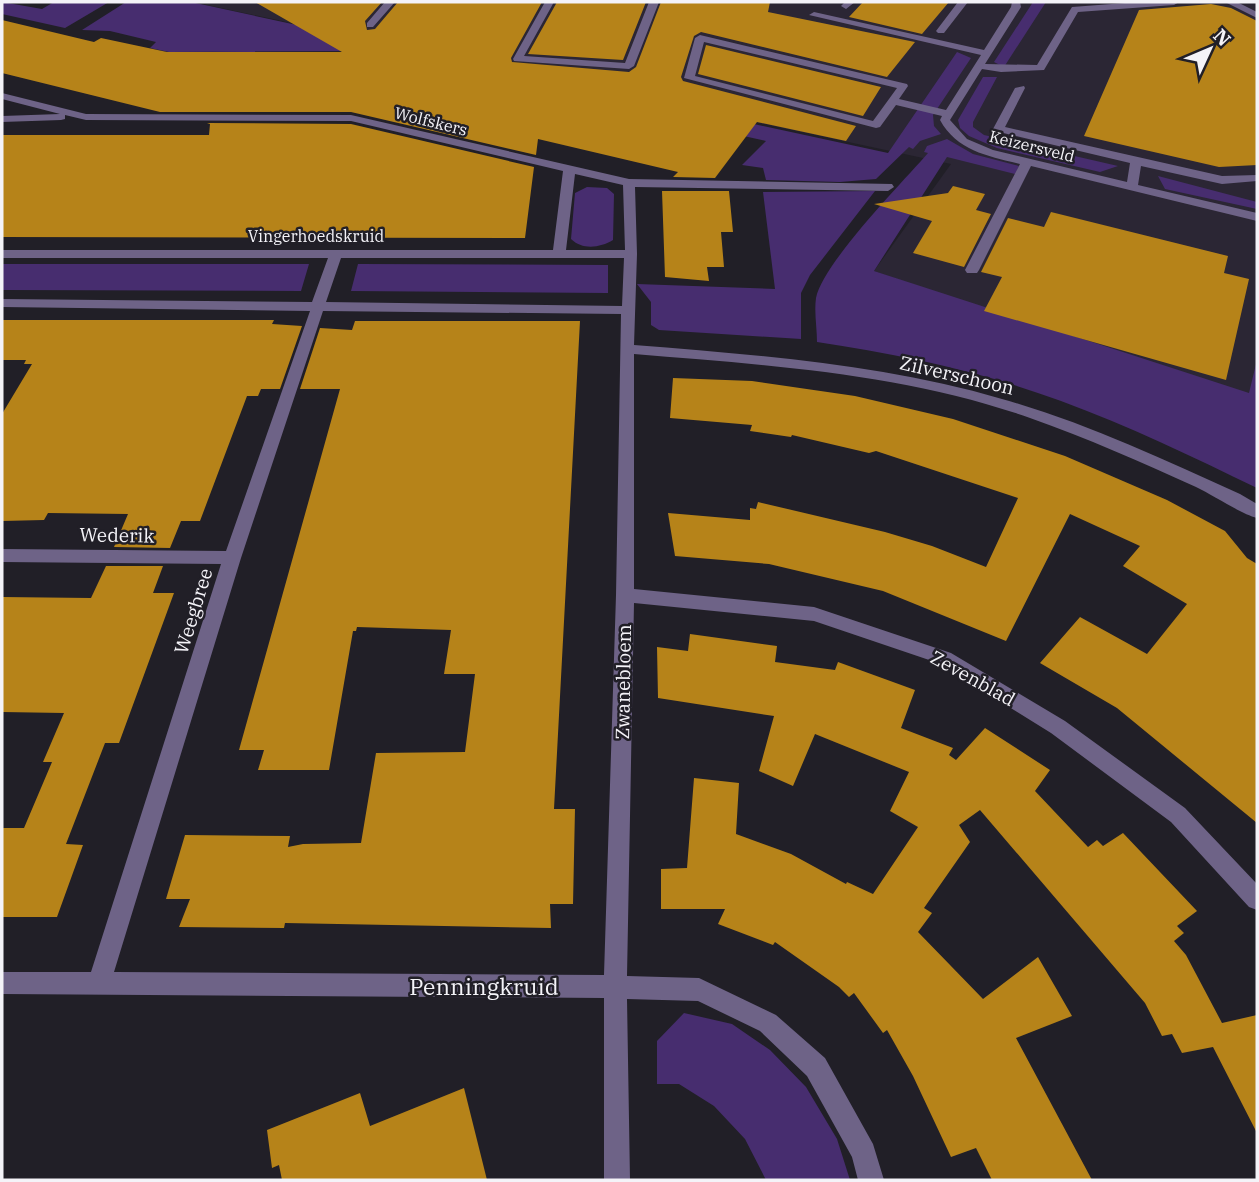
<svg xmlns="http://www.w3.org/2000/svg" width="1259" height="1182" font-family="'IBM Plex Serif',serif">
<rect width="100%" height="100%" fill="#211f27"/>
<path fill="#2b2634" d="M193,2H1257V404L874,271L951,164Z"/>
<path fill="#472d6f" d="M2,2L42,9L54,2H109L65,28L2,14Z
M126,2H191L888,153L957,52L971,58L933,115L934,126L941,134L920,141L913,149L909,147L876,179L840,182L766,180L763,168L742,165L766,141L358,51L169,52L150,48L156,42L110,31L82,30Z
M1033,2H1046L1004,67L994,62Z
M983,77H997L973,122V127L984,135L1118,166L1100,172L997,148L969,136L960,128L958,120Z
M947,139L973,154L1019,166L1015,174L947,157L874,271L1249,393L1257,360V488C1193,457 1129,426 1061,401C983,372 899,354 817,342C817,328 814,312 816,298C823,263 902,183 928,153L924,152L927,146Z
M1158,176L1257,202V209L1165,189Z
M587,187L607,188L614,194L613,240C600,248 582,250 571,239L575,193Z
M875,191L810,275L801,293V339L659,330L651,325V302L637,284L775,289L763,192Z
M2,264H309L301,291L2,290Z
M358,264L608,265V293L351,291Z
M684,1013L732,1024L770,1050L806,1087L837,1139L850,1180H766L745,1139L714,1106L679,1084H657V1041Z"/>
<path fill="#b68319" d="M255,2H382L365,21L367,30L375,29L398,2H542L511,58L512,62L629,72L636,67L661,2H770L768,12L915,42L887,77L701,32L694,36L681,77L683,81L856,126L846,141L757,122L715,178L673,177L678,172L538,139L536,155L351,112H160L2,73V20L94,42L101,38L167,52H342Z
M557,2H646L623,60L528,54Z
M863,2H949L922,34L849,17Z
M1211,4L1231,8L1257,21V165L1219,167L1084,136L1139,10Z
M706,45L881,87L863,116L698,74Z
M207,123L351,124L534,167L525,238L2,237V135H209L210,124Z
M953,186L985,194L976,210L991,214L964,267L913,253L932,221L874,204L948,193Z
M662,191H729L733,232H721L724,267H707L709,281L665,277Z
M1051,212L1228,256L1224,273L1249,279L1226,380L984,311L1002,277L981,272L1008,218L1044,227Z
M2,320H274L272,324L302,326L280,389H261L258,396H247L200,521H181L170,548L114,547L128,514L48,513L44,520L2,521V414L32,364H24L26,360H2Z
M355,321H580L554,809H575L573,904H550L551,928L285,923L284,928L179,927L190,899H166L185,835L290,836L288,847L303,844L361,843L376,753L465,752L475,674H444L451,630L357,627L356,631H353L329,770H258L264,750H239L340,389H300L320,328L352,330Z
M673,378L752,381L855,396L953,419L1065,456L1167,500L1225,531L1247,558L1257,564V823L1117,708L1040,663L1080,617L1147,654L1187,604L1123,566L1140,546L1070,514L1006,641L883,591L769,564L675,556L668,513L750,520V508L756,509L758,502L885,532L932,546L986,567L1018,498L876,451L869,453L792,435L791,437L750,431L752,425L670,418Z
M106,566H163L153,593H174L119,743H105L66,844L83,845L57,917H2V828H24L52,762H43L64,713L2,712V597L91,598Z
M690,634L777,646L775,662L835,670L838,662L915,690L901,728L953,748L949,755L956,760L985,728L1050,770L1035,791L1088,847L1097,840L1103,846L1123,833L1197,911L1177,926L1184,933L1174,941L1186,955L1222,1023L1257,1015V1133L1213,1047L1182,1053L1172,1034L1162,1036L1145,1003L980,810L959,825L970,842L924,908L932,913L918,932L983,999L1038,957L1072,1016L1016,1038L1092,1180H992L976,1148L951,1157L913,1076L887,1030L883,1033L854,993L849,997L839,987L775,942L773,945L718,924L725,909H661V869L687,868L694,778L739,783L736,834L791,854L846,884L847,882L873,894L918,827L890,811L909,772L815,734L793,786L759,771L774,716L658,698L657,647L688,651Z
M464,1088L487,1180H282L279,1165L272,1168L267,1130L360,1093L370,1126Z"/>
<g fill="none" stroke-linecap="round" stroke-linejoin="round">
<path fill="#6e6387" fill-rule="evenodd" d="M385,2H395L373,27H367V23Z
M545,2H554L524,56L625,63L649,2H659L634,66L629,69L514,61L513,59Z
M845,2H855L846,9L841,6Z
M958,2H968L944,33H938L936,31Z
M1012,2H1020L1021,7L985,64L1037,65L1072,7L1138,2H1179L1174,5L1078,12L1044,70L1001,72L982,69L950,120L967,139L993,150L1127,182L1130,163L995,131L993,129L1015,88L1024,86L1025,88L1005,127L1222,176L1257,175V181L1222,184L1141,166L1138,185L1257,213V221L1031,166L979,270L977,273H967L965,270L1020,164C988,156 957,151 940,120L942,116L896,105L880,127L876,128L684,78L695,38L700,35L907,84L908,86L899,99L946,110L981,55L809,15L814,12L984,50L1011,7ZM704,42L897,88L873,121L695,76Z
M1225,2H1237L1257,12V18Z
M2,93L86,114L351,115L629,179L892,184L894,187L888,191L635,187L637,254L634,345C758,355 883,364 1002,399C1084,422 1162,459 1240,494L1257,504V518C1241,514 1213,495 1196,487C1141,462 1087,438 1030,418C903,373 767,365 634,354V589L814,607L951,653L1065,721L1185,808L1257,884V910L1249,907L1171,822L1051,733L938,663L814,621L634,603L627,976L699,978L776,1015L825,1058L873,1144L884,1180H858L852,1157L807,1076L760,1031L698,1001L627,999L630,1180H604V998L2,994V972H91L221,564L2,562V549L226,551L310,311L2,307V299L312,302L328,258H2V250H553L563,171L351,121L86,120L65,115V119L61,120L2,122V116L60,114L2,99ZM575,174L623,185L625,250H566ZM341,258H624L622,306L326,302ZM323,311L621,314L616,595L604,975L114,972L241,558Z"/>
</g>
<g text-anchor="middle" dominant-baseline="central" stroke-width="5" stroke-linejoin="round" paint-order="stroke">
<g font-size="16" fill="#f4f3f8" stroke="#211f27">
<text transform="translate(431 121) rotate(14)">Wolfskers</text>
<text transform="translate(1032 146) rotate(14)">Keizersveld</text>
<text x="316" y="236">Vingerhoedskruid</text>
</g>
<g font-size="19" fill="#f4f3f8" stroke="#211f27">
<text transform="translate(957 375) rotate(13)">Zilverschoon</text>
<text transform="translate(117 535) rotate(1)">Wederik</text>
<text transform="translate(193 611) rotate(-73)">Weegbree</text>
<text transform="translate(973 678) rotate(29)">Zevenblad</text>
<text transform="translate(623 682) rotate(-89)">Zwanebloem</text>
</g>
<g font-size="23" fill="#f4f3f8" stroke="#211f27">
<text x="484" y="986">Penningkruid</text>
</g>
</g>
<rect width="1259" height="1182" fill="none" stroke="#f4f3f8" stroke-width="7"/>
<g transform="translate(1210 49) rotate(46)" stroke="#211f27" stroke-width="5" paint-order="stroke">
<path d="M0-5L12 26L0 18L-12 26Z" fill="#f4f3f8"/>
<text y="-10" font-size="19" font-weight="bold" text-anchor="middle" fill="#f4f3f8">N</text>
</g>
</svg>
